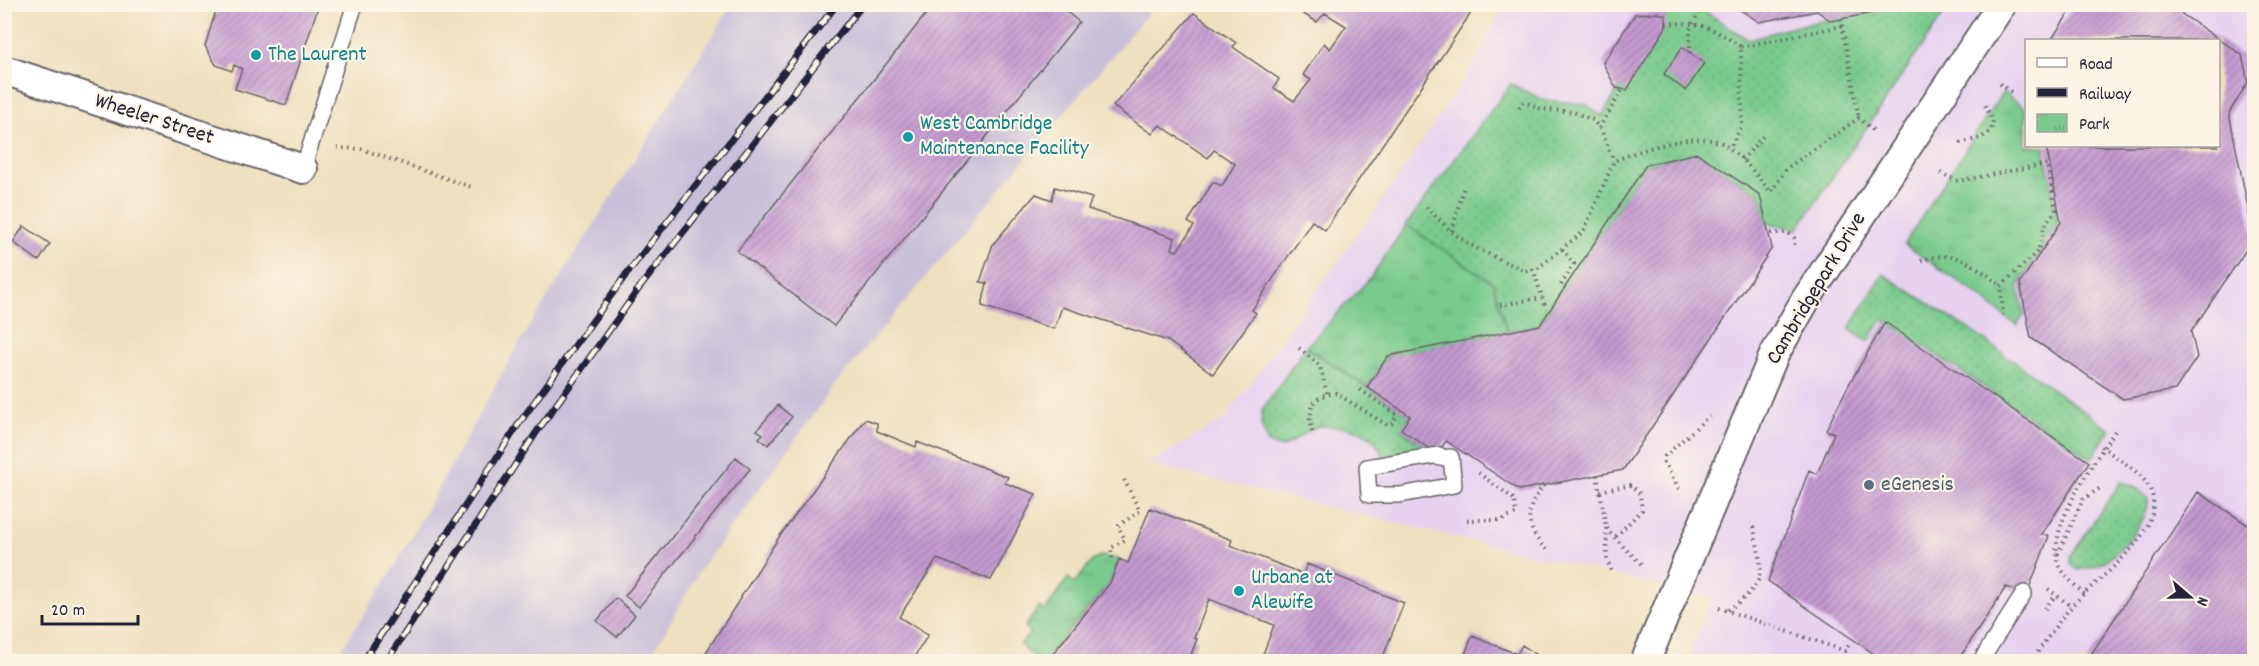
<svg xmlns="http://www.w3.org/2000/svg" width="2259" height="666" font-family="Dekko,sans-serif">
<defs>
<pattern id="grass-dots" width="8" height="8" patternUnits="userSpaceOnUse" patternTransform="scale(1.5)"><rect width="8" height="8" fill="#79ca8c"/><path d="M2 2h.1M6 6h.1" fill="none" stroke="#68ad7a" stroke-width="1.8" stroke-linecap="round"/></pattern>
<pattern id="park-tufts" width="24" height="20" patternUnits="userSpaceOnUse" patternTransform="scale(1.5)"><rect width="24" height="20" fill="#79ca8c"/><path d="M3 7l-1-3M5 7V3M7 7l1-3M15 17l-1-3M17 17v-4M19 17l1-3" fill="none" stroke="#68ad7a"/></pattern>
<pattern id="building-hatch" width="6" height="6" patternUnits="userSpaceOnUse" patternTransform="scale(1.5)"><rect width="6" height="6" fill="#c59ad1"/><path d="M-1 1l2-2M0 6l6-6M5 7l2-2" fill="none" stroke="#a07dab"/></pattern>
</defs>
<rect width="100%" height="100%" fill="#fcf5e5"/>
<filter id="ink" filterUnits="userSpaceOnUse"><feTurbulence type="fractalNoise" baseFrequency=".0167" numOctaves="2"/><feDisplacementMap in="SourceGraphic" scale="12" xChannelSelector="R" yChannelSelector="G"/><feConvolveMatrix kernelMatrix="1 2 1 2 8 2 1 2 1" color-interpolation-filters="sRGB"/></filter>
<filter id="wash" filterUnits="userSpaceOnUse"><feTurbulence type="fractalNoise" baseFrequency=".008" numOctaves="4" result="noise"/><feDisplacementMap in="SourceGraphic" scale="24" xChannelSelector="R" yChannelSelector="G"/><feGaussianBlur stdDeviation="1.35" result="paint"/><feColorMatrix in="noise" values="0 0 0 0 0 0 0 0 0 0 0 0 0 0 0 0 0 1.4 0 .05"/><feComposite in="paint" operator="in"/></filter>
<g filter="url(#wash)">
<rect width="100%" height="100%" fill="#eee0be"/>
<path fill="#e6d2f0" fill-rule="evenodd" d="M1504,5H2254V661H1687L1712,598L1148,464L1224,420L1403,171L1477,60ZM2026,40H2218V146H2026Z"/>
<path fill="#c8bfd8" d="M732,5H1155L835,385L702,567L648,661L333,662L395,566L521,340Z"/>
<path fill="url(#grass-dots)" stroke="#4e7664" stroke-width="1.5" d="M1669,5H1695L1749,40L1788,28L1900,5H1950L1797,230L1766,222L1760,195L1697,154L1647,164L1540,325L1507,332L1493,283L1406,225L1511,84L1543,100L1585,104L1602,116Z
M1883,274L1970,330L2110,430L2091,459L1883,319L1868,342L1849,329Z
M1306,347L1410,416L1401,430L1439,455L1387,463L1373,438L1360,431L1346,427L1317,426L1282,448L1268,443L1261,425L1262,410Z
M2121,482L2134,486L2148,498C2151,519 2119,553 2101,564C2095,568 2085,568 2078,570L2071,564V555Z"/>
<path fill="url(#park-tufts)" stroke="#4e7664" stroke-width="1.5" d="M2003,92L2026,109V146H2044L2058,222L2018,286L2024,314L2017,326L1978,295L1904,244Z
M1406,225L1493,283L1507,332L1388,356L1367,387L1306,347L1371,277Z
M1102,556L1119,559L1110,583L1043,661H1038L1020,645L1030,633L1025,627L1039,607L1045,611L1068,578L1075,583L1092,561Z"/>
<g id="blocks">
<path fill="url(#building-hatch)" d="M218,4H319L286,105L235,89L242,69L234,65L232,71L216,65L205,46Z
M934,4H1057L1079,22L834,326L737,251Z
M1296,4H1477L1325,230L1312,221L1252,310L1256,313L1213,374L1168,341L1062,307L1054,329L982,306L987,283L980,282L993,244L1036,194L1052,200L1055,187L1092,198L1088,209L1175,238L1172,249L1177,251L1194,226L1188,222L1213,182L1222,186L1235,164L1214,150L1208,158L1160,125L1152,134L1113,106L1194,13L1236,43L1233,47L1279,79L1274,88L1294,101L1311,80L1303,75L1324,43L1330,49L1346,26L1325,13L1317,22L1300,12L1303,9Z
M1732,4H1886L1882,11L1831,21L1817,11L1759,22Z
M2075,4H2180L2182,14L2242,55L2248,82L2229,113L2254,238L2191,332L2197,357L2175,390L2123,399L2031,338L2020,283L2061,222L2046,146H2218V40H2051Z
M1656,13L1666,15V27L1627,90L1616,88L1603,63L1635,14Z
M1682,47L1704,63L1686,91L1664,74Z
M1697,153L1760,195L1772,248L1623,470L1519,490L1446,441L1437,454L1401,429L1410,416L1367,387L1388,356L1540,325L1646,165Z
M24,226L50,244L39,261L13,242Z
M1885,322L2089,462L2042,534L2049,536L2027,594L2006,587L1957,662H1886L1768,581L1809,470L1817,474L1834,433L1826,430L1848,386Z
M778,405L792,417L768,445L759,438L763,434L757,430Z
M865,419L877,423V431L916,447L917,442L1008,477L1005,483L1036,494L991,580L937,559L899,617L928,635L911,662H700L777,540Z
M736,457L750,469L639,607L625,596Z
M2198,492L2254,529V662H2086Z
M1150,508L1232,540L1230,545L1303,574L1307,564L1404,603L1381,662H1260L1274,625L1209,599L1194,638L1197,639L1190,657L1183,654L1179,662H1046L1110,583L1119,559L1128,563Z
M616,598L635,615L617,637L597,621Z
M1472,636L1517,654L1522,645L1548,662H1462Z"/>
</g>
</g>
<g filter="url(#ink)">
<use href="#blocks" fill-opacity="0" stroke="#696469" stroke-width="1.5"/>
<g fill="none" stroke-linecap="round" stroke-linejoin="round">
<defs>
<path id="lane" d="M303,169L355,4
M1439,455L1440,458L1451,457L1454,485L1400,495H1369L1367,467Z
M1980,662L2024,593"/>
<path id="street" d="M4,70L303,169
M1645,662L1774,355L1806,299L2002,4"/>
</defs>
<use href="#lane" stroke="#696469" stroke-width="18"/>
<use href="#street" stroke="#696469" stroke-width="32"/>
<path stroke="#696469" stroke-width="4" stroke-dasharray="1.5 4.5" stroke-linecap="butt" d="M1841,19L1859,118
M1666,24C1701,21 1713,28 1741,47L1742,126L1729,149
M1741,47L1842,26
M1690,53V29L1704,4
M2000,84L2014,94
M1519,108L1524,102L1542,109L1573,112L1593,120L1601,130L1614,161
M1599,128L1623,89
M1960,143L1981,138L1991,131L1993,121L1985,105
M337,148L361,149L474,188
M1742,160L1764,135
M1940,173L1958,181L2047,164L2056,210L2045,225L2038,251L2001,286L2003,315
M1426,207L1455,235L1478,249L1525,271L1538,268L1584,231L1614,161C1639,150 1701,129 1725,145C1743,157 1757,176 1771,192L1787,168L1859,118L1875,132
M1452,231L1464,187
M1771,233H1788L1794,238L1795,249
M1921,261C1952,247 1976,265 2001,286
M1533,269L1546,309
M1561,285L1574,264L1562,249
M1500,305L1542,298
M1299,348L1320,366L1327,393
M1312,432L1310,419L1313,403L1321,396L1336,393L1387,425L1393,423L1397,415L1358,388
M1597,475L1606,526L1610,533L1644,567
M1544,485C1522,512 1526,529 1549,553
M1679,489L1664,462L1665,456L1709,416
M1600,491L1631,485L1640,494L1642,510L1615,537
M1467,520H1502L1516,514L1514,499L1476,471
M1606,528L1607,560L1613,574
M2058,554L2083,499L2102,487
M1112,558L1111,548L1125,540L1118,526L1140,511L1123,478
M2048,589L2071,606
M2084,594C2074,584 2062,575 2058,561C2047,527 2096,459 2115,431
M1719,608L1845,651L1849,645
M2045,609L2055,596
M1728,610C1771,580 1762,572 1753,524
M2031,662C2044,643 2057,623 2072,606C2096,578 2172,530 2149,487C2139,469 2115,458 2100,445"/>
<use href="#lane" stroke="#fff" stroke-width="15"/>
<use href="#street" stroke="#fff" stroke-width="28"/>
<defs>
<path id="rail" d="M363,662L520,422L625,276L837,4
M386,662L536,433L640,287L863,4"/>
</defs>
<use href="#rail" stroke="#22223b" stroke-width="7"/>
<use href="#rail" stroke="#fcf5e5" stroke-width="4.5" stroke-dasharray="14" stroke-linecap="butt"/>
</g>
</g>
<g fill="#0f9aa8" stroke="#fcf5e5" stroke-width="2">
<circle cx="256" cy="55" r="6"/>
<circle cx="908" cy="137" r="6"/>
<circle cx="1239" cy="591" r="6"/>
</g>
<circle fill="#5c6f8a" stroke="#fcf5e5" stroke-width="2" cx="1869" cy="485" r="6"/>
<g text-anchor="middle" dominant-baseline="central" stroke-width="4.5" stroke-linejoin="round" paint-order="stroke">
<g font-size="22" fill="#0d838f" stroke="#fcf5e5" text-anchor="start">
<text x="268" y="55">The Laurent</text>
<text x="920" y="124">West Cambridge<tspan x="920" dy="25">Maintenance Facility</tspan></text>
<text x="1251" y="578">Urbane at<tspan x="1251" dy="25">Alewife</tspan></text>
</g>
<g font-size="22" fill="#22223b" stroke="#fcf5e5">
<text transform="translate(154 120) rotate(18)">Wheeler Street</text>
<text transform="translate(1817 289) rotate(-59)">Cambridgepark Drive</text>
</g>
<g font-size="22" fill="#4e5e75" stroke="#fcf5e5" text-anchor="start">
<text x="1881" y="485">eGenesis</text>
</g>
</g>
<rect width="2259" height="666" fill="none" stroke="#fcf5e5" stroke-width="24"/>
<rect x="2025" y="39" width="195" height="108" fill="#fcf5e5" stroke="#a5a1a1" stroke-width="1.5"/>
<rect x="2037" y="58" width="30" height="9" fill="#ffffff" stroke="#a5a1a1" stroke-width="1.5"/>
<text x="2079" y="69" font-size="18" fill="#22223b">Road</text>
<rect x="2037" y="88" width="30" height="9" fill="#22223b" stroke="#a5a1a1" stroke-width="1.5"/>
<text x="2079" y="99" font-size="18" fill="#22223b">Railway</text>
<rect x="2037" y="114" width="30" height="18" fill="url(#park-tufts)" stroke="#a5a1a1" stroke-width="1.5"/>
<text x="2079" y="129" font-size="18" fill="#22223b">Park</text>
<g transform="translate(2190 597) rotate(110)" stroke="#fcf5e5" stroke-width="4.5" paint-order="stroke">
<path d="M0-4.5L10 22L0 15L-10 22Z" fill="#22223b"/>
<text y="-9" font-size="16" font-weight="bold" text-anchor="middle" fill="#22223b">N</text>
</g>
<path d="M42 615v9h96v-9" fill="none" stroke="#22223b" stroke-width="3"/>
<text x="51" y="615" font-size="18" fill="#22223b" stroke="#fcf5e5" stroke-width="4.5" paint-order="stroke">20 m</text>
</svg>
